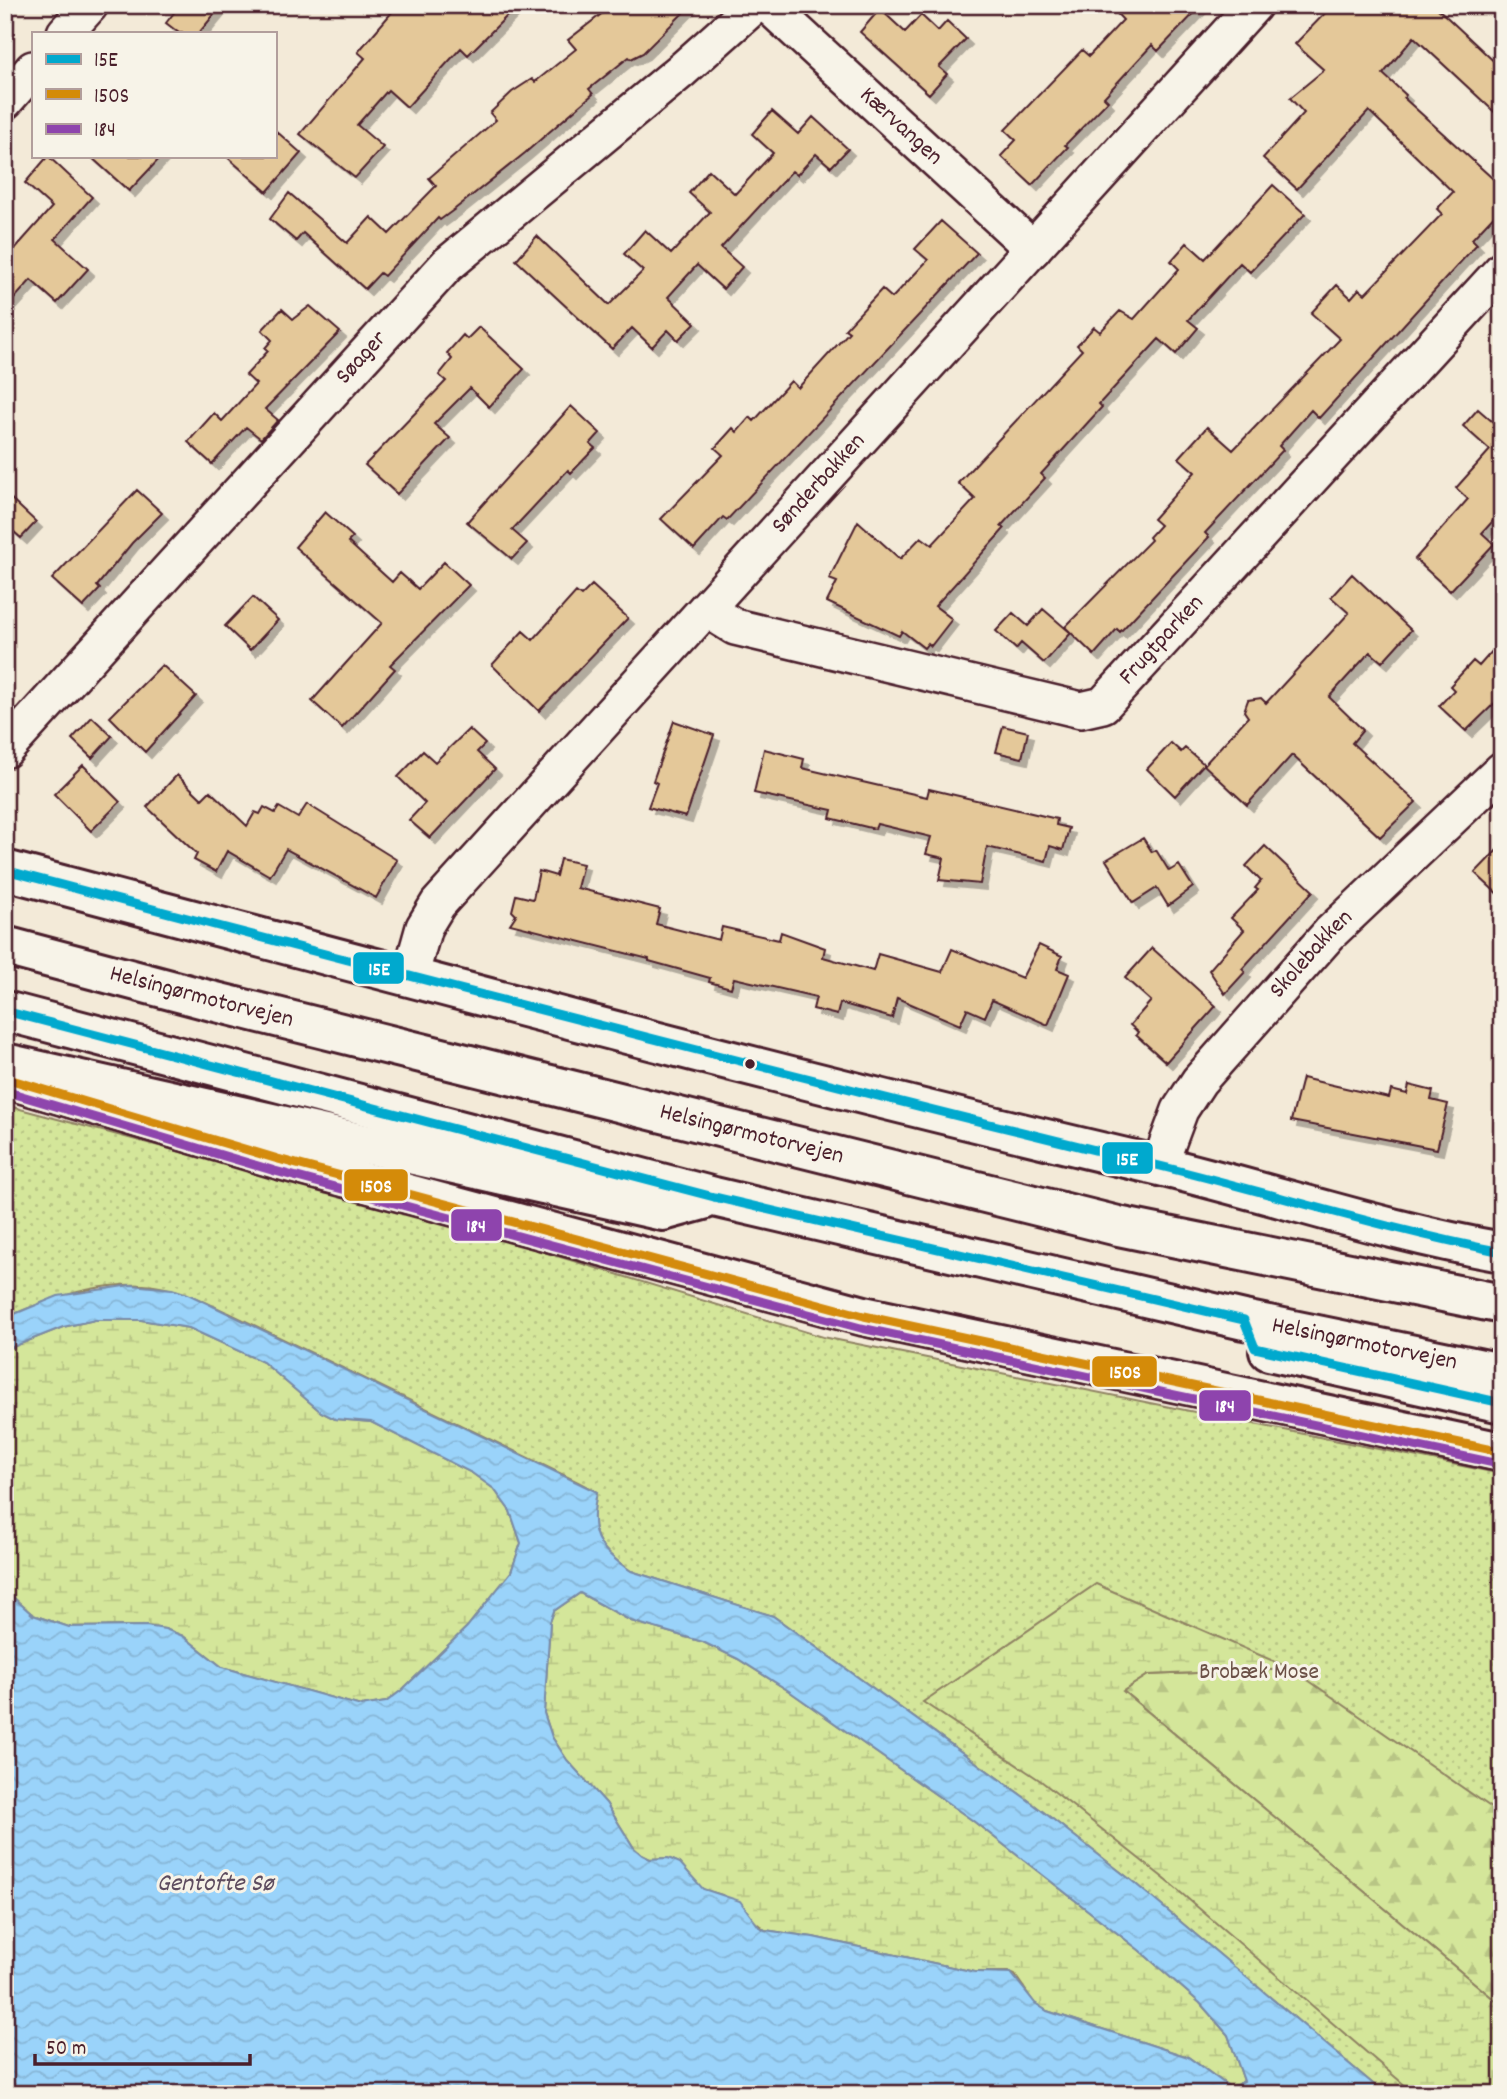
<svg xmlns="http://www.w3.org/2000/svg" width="1507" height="2099" font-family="Dekko,sans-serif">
<defs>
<pattern id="grass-dots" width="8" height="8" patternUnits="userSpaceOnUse" patternTransform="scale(1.75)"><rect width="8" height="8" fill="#d4e69a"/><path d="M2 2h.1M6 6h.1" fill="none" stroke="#b8c585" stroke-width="1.8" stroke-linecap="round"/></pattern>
<pattern id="forest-firs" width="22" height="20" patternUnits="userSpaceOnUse" patternTransform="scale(1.75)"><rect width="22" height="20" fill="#d4e69a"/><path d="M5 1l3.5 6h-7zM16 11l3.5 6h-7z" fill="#b8c585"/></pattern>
<pattern id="wetland-marsh" width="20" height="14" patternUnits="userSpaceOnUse" patternTransform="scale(1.75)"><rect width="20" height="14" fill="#d4e69a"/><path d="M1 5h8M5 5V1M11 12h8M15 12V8" fill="none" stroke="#b8c585"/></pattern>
<pattern id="water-waves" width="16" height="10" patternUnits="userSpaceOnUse" patternTransform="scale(1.75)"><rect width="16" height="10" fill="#9ad3fa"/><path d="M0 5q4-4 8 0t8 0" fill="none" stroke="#86b5d6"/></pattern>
<filter id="shadow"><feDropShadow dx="6" dy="6" stdDeviation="0" flood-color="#0004"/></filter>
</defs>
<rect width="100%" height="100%" fill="#f3ead8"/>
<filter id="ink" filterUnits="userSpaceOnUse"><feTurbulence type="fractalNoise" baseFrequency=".0143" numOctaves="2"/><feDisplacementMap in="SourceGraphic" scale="14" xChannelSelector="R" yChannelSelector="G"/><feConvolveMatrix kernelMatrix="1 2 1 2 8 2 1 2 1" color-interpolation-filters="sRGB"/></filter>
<g filter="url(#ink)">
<path fill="url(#grass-dots)" stroke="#8f8262" stroke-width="2" d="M5,1105L452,1224L823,1337L1502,1474V2094H1385L1131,1880L1028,1800L773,1616L631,1571C596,1548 588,1533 597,1492L578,1482L229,1313C211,1305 193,1295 174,1290C118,1275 56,1295 5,1318Z"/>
<path fill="url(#forest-firs)" stroke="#8f8262" stroke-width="2" d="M1292,1669L1502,1815V2006L1123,1691L1148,1675Z"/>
<path fill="url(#wetland-marsh)" stroke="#8f8262" stroke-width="2" d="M95,1320H141L189,1328L263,1362L321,1412L335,1419L371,1422L472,1473L494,1489L510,1511L521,1543L511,1572L467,1627L402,1690L386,1702L361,1706L222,1667L183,1636L165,1629L145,1626L69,1627L33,1615L5,1590V1350L63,1327Z
M1096,1584L1292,1669L1148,1675L1123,1691L1502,2006V2094H1415L1166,1880L1041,1781L923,1702Z
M580,1593L631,1621L703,1642L738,1659L789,1691L972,1820L1139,1950L1200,2003L1228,2035L1244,2081L1231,2088L1188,2057L1047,2011L1035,2004L1015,1975L1008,1972H975L813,1937L765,1930L722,1895L702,1889L680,1863L668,1858L650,1859L642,1855L634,1848L606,1803L567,1760L552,1737L544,1713L550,1622L554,1611Z"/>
<path fill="url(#water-waves)" stroke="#7a8ba7" stroke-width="2" fill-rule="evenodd" d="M131,1285L172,1289L188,1294L597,1492C588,1533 596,1548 631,1571L773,1616L1028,1800L1131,1880L1385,2094H5V1590L33,1615L69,1627L146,1626L165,1629L183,1636L222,1667L361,1706L386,1702L402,1690L467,1627L511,1572L521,1543L510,1511L494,1489L472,1473L371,1422L335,1419L321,1412L263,1362L189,1328L141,1320H95L63,1327L5,1350V1318L58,1296ZM580,1593L631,1621L703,1642L738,1659L789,1691L972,1820L1139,1950L1200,2003L1228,2035L1244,2081L1231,2088L1188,2057L1047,2011L1035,2003L1011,1973L975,1972L813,1937L765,1930L759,1927L740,1901L703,1889L680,1863L668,1858L650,1859L642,1855L634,1848L606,1803L567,1760L552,1737L544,1713L550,1622L554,1611Z"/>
<path fill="#e4c899" stroke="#4a1f2b" stroke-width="2" filter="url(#shadow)" d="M180,5H222L199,33H179L166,23Z
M398,5H518L468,55L461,48L407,107L388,90L357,125L383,147L355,178L300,134L365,58L358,52Z
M613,5H691L643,53L631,59L629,57L589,89L593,94L525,153L455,209L440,220L438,218L384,276L380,273L365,289L303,233L296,241L270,219L289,193L347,243L371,217L389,234L436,186L429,178L496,120L490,113L512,92L532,79L535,82L576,49L568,40Z
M1109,5H1202L1158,51L1152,45L1104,97L1108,101L1065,145L1068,147L1032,185L1001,156L1016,140L1005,130L1082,50L1089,56L1123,20Z
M1333,5H1434L1502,69V119L1414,37L1383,74L1406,95L1404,98L1502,187V207L1472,239L1477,244L1319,418L1311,410L1279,446L1283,450L1205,533L1209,537L1120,632L1117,629L1094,655L1065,627L1151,540L1149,537L1160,525L1153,519L1195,472L1179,458L1207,427L1233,450L1340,339L1311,313L1337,285L1351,298L1359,289L1365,294L1442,214L1437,209L1453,192L1369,111L1297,189L1263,158L1304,113L1290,98L1324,70L1295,44Z
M880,9L905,32L921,15L938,31L947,21L966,39L939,67L947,74L929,94L860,32Z
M772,111L798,134L813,117L848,149L831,167L816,154L797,175L792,171L721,248L742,267L723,289L697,265L668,297L695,323L678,340L668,330L652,347L632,328L612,349L516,260L537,236L609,305L643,271L624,254L645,230L671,254L710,212L689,193L709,170L735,194L773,153L752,134Z
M275,130L301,153L267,192L226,156H275Z
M48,156L92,197L55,239L88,269L57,303L31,280L5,309V260L52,207L25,183Z
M90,156H162L129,191Z
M1273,185L1305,214L1250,272L1240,263L1188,320L1198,328L1176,354L1159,339L1099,404L1102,407L1041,474L1045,478L1001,526L1004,529L935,606L952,619L931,646L928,643L924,648L902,631L899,636L827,602L837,582L829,579L858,521L900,559L921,537L932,545L975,499L958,483L1082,350L1077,345L1094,327L1100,332L1120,311L1134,319L1179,269L1171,261L1187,243L1205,259Z
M941,221L977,253L727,520L723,517L694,549L661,519L723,455L715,448L733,428L737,432L750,417L754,421L791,381L798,388L849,332L845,329L882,289L892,298L928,260L915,249Z
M310,306L340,332L265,409L278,420L261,439L246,427L212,464L188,442L214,413L222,421L256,384L246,375L268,351L265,348L272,340L262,330L282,309L293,319Z
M479,327L524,369L489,407L470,388L434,424L450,438L397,494L365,465L446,381L439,375L452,359L447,353L463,335L467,339Z
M571,406L600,433L590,444L595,448L571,473L568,470L512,530L527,543L512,559L467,522Z
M1478,409L1502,430V511L1482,533L1494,544L1450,591L1415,559L1468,499L1456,488L1490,450L1463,426Z
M137,490L162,513L132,543L97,586L100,589L83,607L52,579Z
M5,493L36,522L21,538L5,524Z
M325,512L353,537L348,542L392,582L400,573L418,589L444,562L469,585L390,665L395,669L342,728L312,701L382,623L295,547Z
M1352,574L1411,630L1382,662L1370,652L1329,697L1363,730L1352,743L1416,802L1380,837L1292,755L1247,805L1204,765L1248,717L1244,711L1248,700L1261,698L1266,703L1349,613L1331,597Z
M592,585L628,618L539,711L492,665L523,631L533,640L576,592L581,596Z
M253,597L278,620L250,650L225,626Z
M1043,609L1071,633L1044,663L1021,643L1016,649L996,631L1013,613L1028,626Z
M1502,640V696L1466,731L1439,706L1454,690L1450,686L1473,661L1479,666Z
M162,665L196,696L145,752L110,717Z
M92,717L112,736L92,758L72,739Z
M674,721L714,735L686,817L648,807L657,783L653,781Z
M1003,726L1028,732L1022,758L996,752Z
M469,729L485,744L477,752L495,769L430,838L409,820L425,803L398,777L423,751L435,762Z
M1171,743L1181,752L1185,748L1204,764L1175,796L1147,769Z
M764,749L804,759L802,768L927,797L929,789L1057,819L1056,825L1069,828L1063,850L1050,846L1046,861L987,847L980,884L939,880L944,858L926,854L931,837L877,824L875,829L830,818L832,810L754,793Z
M83,765L120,802L91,831L54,794Z
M177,775L202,799L210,791L247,826L255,812L260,814L264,807L275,813L279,807L298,818L307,804L397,860L376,898L286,849L270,876L227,851L216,872L194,860L197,854L147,807Z
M1143,838L1152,852L1156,850L1169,871L1179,865L1193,887L1168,906L1157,888L1133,903L1106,860Z
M1502,845V898L1475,873Z
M1265,846L1313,891L1242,969L1245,972L1225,994L1209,970L1244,930L1231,918L1258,890L1255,888L1261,881L1246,866Z
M560,859L583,864L577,888L660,909L656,924L719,940L722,927L779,940L781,932L825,948L823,957L873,971L878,954L942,972L952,949L1022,978L1039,945L1062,956L1057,969L1069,974L1048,1025L992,1000L985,1017L967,1009L960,1025L897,998L892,1018L840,1003L837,1015L813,1009L816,997L734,978L731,988L709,982L710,978L649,961V959L510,924L516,915L512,911L516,895L533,899L539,871L556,876Z
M1152,948L1216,1006L1166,1062L1136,1035L1138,1032L1130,1025L1151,1001L1125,978Z
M1302,1078L1389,1098L1391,1090L1407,1094L1409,1085L1433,1091L1431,1100L1448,1104L1437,1149L1291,1121Z"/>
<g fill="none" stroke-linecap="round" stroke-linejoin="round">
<defs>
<g id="minor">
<path id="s1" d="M768,5L1033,249"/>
<path d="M65,33L90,5"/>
<path d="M5,101L33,69"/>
<path id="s2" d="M706,609L735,627L1081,710L1103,705L1502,270"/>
<path id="s3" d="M5,750L447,265L682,70L755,5"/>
<path id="s4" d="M410,977L424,927L438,904L1254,5"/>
<path id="s5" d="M1159,1166L1180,1110L1199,1081L1330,933L1502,770"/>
</g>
<path id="tertiary" d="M5,870C388,971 770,1075 1156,1165C1272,1193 1384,1231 1502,1252
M21,1083L278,1159L864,1316L1502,1452"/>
<g id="motorway">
<path id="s6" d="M5,946L212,1001L1118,1226L1502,1304"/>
<path id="s7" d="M5,1011L714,1197L1244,1320L1502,1373"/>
<path d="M5,1063L663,1211L703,1200"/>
<path d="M1269,1351L1502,1403"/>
</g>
</defs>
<use href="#minor" stroke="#4a1f2b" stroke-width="40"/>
<use href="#tertiary" stroke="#4a1f2b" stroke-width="44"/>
<use href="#motorway" stroke="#4a1f2b" stroke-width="44"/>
<use href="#minor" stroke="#f7f3e8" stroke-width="35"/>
<use href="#tertiary" stroke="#f7f3e8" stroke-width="38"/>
<use href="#motorway" stroke="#f7f3e8" stroke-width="38"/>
<defs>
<path id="bus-1" d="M5,870C388,971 771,1071 1156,1165C1271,1193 1385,1229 1502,1252
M5,1011L714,1197L1244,1320
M1244,1320L1255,1348L1502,1403"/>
<path id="bus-2" d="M5,1078L278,1159L864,1316L1502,1452"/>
<path id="bus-3" d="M5,1091L275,1171L861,1328L1499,1464"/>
</defs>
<use href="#bus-1" stroke="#f7f3e8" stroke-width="14"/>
<use href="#bus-2" stroke="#f7f3e8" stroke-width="14"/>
<use href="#bus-3" stroke="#f7f3e8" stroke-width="14"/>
<use href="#bus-1" stroke="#00a9ce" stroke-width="9"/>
<use href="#bus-2" stroke="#d48b09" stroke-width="9"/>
<use href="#bus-3" stroke="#8e44ad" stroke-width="9"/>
</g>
</g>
<circle fill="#4a1f2b" stroke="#f7f3e8" stroke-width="2.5" cx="750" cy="1064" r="6"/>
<g text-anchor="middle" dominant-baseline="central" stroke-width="6" stroke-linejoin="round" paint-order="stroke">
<g font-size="24" fill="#4a1f2b" stroke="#f7f3e8">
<text stroke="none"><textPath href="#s1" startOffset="180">Kærvangen</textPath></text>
<text stroke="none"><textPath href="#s3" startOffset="530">Søager</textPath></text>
<text stroke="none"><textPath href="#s4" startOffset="646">Sønderbakken</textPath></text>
<text stroke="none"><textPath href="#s2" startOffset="500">Frugtparken</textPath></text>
<text stroke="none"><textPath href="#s5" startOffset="264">Skolebakken</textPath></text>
<text stroke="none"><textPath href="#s6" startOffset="203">Helsingørmotorvejen</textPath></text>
<text stroke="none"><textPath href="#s6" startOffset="770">Helsingørmotorvejen</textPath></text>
<text stroke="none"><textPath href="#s7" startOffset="1400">Helsingørmotorvejen</textPath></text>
</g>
<g font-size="24" fill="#6c5147" stroke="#f7f3e8">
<text x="1259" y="1673">Brobæk Mose</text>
</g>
<g font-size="26" font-style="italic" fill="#5e4c5f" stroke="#f7f3e8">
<text x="215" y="1884">Gentofte Sø</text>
</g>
</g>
<g stroke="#f7f3e8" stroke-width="2.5">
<rect x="352" y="951" width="53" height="34" rx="7" fill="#00a9ce"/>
<rect x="1101" y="1141" width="53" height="34" rx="7" fill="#00a9ce"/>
<rect x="343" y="1168" width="66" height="34" rx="7" fill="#d48b09"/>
<rect x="450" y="1208" width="53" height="34" rx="7" fill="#8e44ad"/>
<rect x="1091" y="1355" width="67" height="33" rx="7" fill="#d48b09"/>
<rect x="1198" y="1389" width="54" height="33" rx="7" fill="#8e44ad"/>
</g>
<g font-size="19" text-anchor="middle" font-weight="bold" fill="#fff">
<text x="379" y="975">15E</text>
<text x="1127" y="1165">15E</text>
<text x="376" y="1192">150S</text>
<text x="476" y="1232">184</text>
<text x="1125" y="1378">150S</text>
<text x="1225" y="1412">184</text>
</g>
<rect width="1507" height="2099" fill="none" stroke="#f7f3e8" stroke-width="28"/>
<rect x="14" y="14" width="1479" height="2071" fill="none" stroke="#4a1f2b" stroke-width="2.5" filter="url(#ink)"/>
<rect x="32" y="32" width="245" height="126" fill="#f7f3e8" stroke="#b29e9c" stroke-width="2"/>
<rect x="46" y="54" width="35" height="10" fill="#00a9ce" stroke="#b29e9c" stroke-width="2"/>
<text x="94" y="66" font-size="21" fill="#4a1f2b">15E</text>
<rect x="46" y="89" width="35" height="10" fill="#d48b09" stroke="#b29e9c" stroke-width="2"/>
<text x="94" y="102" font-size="21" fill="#4a1f2b">150S</text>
<rect x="46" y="124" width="35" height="10" fill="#8e44ad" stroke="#b29e9c" stroke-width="2"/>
<text x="94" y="136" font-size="21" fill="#4a1f2b">184</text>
<path d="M35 2054v10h215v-10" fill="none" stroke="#4a1f2b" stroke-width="3.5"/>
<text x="46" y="2054" font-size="21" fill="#4a1f2b" stroke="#f7f3e8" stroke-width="5" paint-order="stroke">50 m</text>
</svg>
